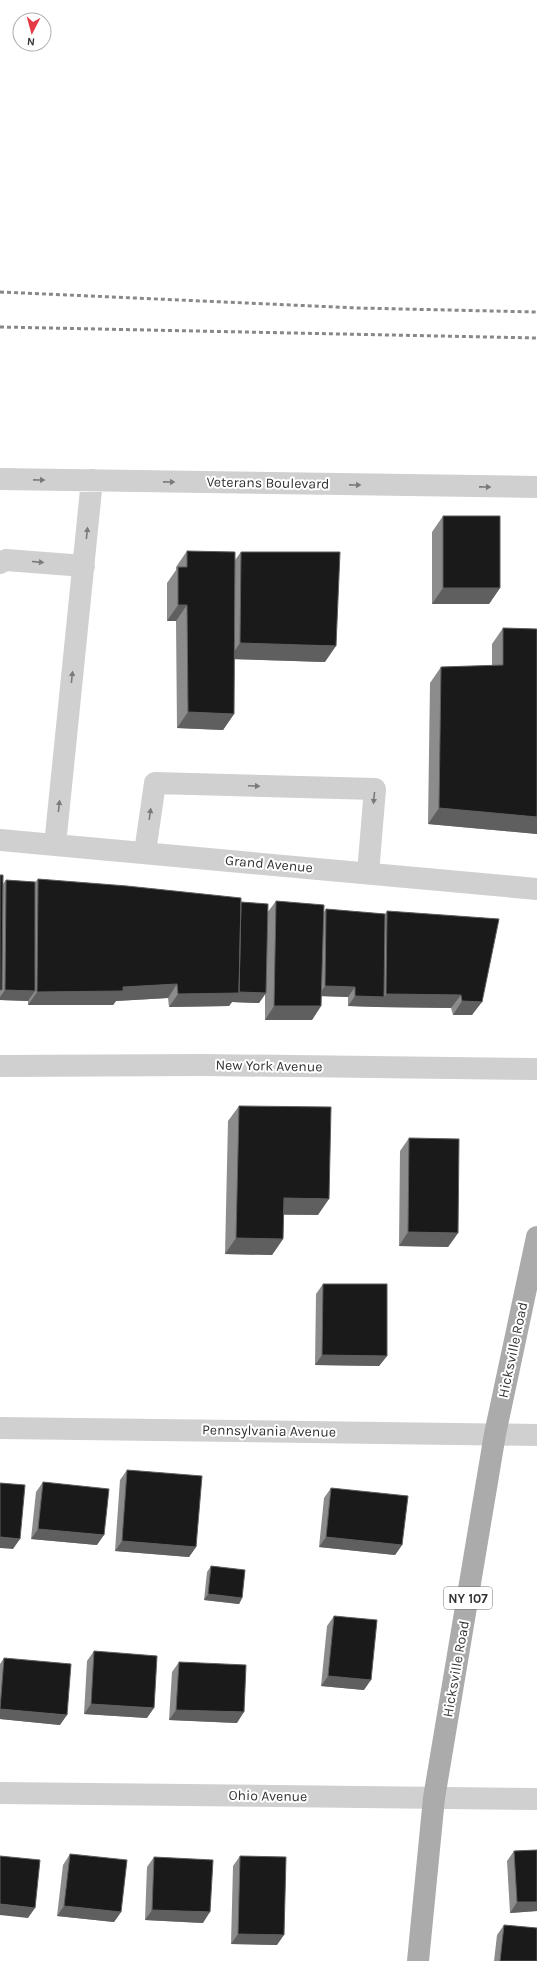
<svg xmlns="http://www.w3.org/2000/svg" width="537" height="1961" font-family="Karla,sans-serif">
<rect width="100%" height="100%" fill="#fff"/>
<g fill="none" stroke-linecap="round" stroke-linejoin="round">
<path stroke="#d0d0d0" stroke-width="22" d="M0,479L537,487
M0,563L6,560L84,566
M0,840L537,889
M55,845L92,480
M145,852L155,783L375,789L368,873
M0,1066L202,1065L537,1069
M0,1428L537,1435
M0,1793L537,1799"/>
<path stroke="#ababab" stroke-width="22" d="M418,1961L434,1798L495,1434L537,1237"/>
<path stroke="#888" stroke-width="3" stroke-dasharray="4 3" stroke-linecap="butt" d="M0,292L358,308L537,312
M0,327L537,338"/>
</g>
<path fill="#8c8c8c" d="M443,516L500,588L489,604H432V532Z
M187,551L235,560L241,552L325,662L234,659V714L223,730L177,728L176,621H167V583L176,570V567Z
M503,628L537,629V834L428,824L430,683L441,667L492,666V644Z
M0,875L3,884L6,880L35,882L38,879L241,902L267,913L276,901L324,912L326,909L385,914L387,911L499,919L472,1015H453L451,1008L377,1007L348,1006V997L321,996V1006L312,1020H265V994L259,1003L232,1002L229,1006L169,1007L168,998L116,1001L113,1005H28V1001L0,1000Z
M239,1106L318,1215H283V1239L272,1255L225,1254L228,1121Z
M409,1138L458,1233L448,1247L399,1246L400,1151Z
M323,1284L387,1356L379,1366L315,1365L316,1294Z
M127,1470L196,1547L189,1557L115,1551L120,1480Z
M43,1482L97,1545L31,1539L36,1492Z
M331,1488L402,1545L395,1555L319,1547L324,1498Z
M211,1566L242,1598L239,1604L204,1600L207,1572Z
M334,1616L364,1690L321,1686L327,1626Z
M94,1651L147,1718L84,1714L87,1661Z
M4,1658L60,1725L0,1719V1664Z
M179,1662L237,1723L169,1720L172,1672Z
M537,1850V1911L510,1913L507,1861L514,1851Z
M70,1854L121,1912L114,1922L57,1916L63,1865Z
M240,1856L277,1945L231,1944L233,1866Z
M154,1857L203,1923L145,1920L147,1867Z
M504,1925L537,1961H494L497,1935Z"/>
<path fill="#5f5f5f" d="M443,588H500L489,604H432Z
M178,605H187L176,621H167Z
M240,643L336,646L325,662L229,659Z
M188,712L234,714L223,730L177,728Z
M439,808L537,817V834L428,824Z
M177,984L168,998L116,1001L113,1005H28L37,992Z
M325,986L355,987L348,997L318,996Z
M5,990L35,991L28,1001L0,1000V997Z
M236,992L266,993L259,1003L232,1002L229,1006L169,1007L178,994Z
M386,994L461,995L451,1008L377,1007L348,1006L355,996L384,997Z
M462,1001L482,1002L472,1015H453Z
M274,1006H321L312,1020H265Z
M284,1198L329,1199L318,1215L273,1214Z
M408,1232L458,1233L448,1247L399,1246Z
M236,1238L283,1239L272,1255L225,1254Z
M322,1355L387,1356L379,1366L315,1365Z
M38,1529L104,1535L97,1545L31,1539Z
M0,1537L20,1539L13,1549L0,1548Z
M326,1537L402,1545L395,1555L319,1547Z
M122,1541L196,1547L189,1557L115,1551Z
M208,1594L242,1598L239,1604L204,1600Z
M328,1676L371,1680L364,1690L321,1686Z
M91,1704L154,1708L147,1718L84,1714Z
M0,1709L67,1715L60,1725L0,1719Z
M176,1710L244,1712L237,1723L169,1720Z
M517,1902H537V1911L510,1913Z
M0,1904L35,1908L28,1918L0,1915Z
M64,1906L121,1912L114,1922L57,1916Z
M152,1910L210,1912L203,1923L145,1920Z
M238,1934L284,1935L277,1945L231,1944Z"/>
<path fill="#1a1a1a" stroke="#5f5f5f" d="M443,516H500V588H443Z
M187,551L235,552L234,714L188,712L187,605H178V567H187Z
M241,552H340L336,646L240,643Z
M503,628L537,629V817L439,808L441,667L503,665Z
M0,875H3L2,990H0Z
M38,879L127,886L241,898L239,993L178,994L177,984L123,987V991L37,992Z
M6,880L35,882V991L5,990Z
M276,901L324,905L321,1006H274Z
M241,902L268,904L266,993L239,992Z
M326,909L385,914L384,997L355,996V987L325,986Z
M387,911L499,919L482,1002L462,1001L461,995L386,994Z
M239,1106L331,1107L329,1199L284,1198L283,1239L236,1238Z
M409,1138L459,1139L458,1233L408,1232Z
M323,1284H387V1356L322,1355Z
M127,1470L202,1476L196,1547L122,1541Z
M43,1482L109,1489L104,1535L38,1529Z
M0,1483L25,1485L20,1539L0,1537Z
M331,1488L408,1496L402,1545L326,1537Z
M211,1566L245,1570L242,1598L208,1594Z
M334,1616L377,1620L371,1680L328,1676Z
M94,1651L157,1656L154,1708L91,1704Z
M4,1658L71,1664L67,1715L0,1709Z
M179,1662L246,1665L244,1712L176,1710Z
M537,1850V1902H517L514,1851Z
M70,1854L127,1860L121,1912L64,1906Z
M0,1856L40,1860L35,1908L0,1904Z
M240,1856L286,1857L284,1935L238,1934Z
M154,1857L213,1860L210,1912L152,1910Z
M504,1925L537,1928V1961H500Z"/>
<defs><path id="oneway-solid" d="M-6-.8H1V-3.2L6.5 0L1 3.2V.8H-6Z"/></defs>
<g fill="#7a7a7a">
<use href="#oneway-solid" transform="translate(39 480) rotate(1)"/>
<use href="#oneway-solid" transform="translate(169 482) rotate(1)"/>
<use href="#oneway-solid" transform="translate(355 485) rotate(1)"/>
<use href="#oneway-solid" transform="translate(485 487) rotate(1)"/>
<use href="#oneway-solid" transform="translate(87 533) rotate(-84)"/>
<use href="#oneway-solid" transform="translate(38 562) rotate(5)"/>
<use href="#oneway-solid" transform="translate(72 677) rotate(-84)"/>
<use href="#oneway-solid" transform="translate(254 786) rotate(2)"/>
<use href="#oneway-solid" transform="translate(374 798) rotate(95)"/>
<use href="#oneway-solid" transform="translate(59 806) rotate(-84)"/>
<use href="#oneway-solid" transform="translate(150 814) rotate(-82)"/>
</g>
<g text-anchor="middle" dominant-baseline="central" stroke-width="4" stroke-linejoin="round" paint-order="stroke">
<rect fill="#fff" stroke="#707070" stroke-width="1" x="444" y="1587" width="48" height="22" rx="3"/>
<g font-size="13" font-weight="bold" fill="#333">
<text x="468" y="1598">NY 107</text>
</g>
<g font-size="14" fill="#333" stroke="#fff">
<text transform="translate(268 483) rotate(1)">Veterans Boulevard</text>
<text transform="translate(269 864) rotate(5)">Grand Avenue</text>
<text transform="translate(269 1066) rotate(1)">New York Avenue</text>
<text transform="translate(513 1350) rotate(-78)">Hicksville Road</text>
<text transform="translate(269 1431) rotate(1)">Pennsylvania Avenue</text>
<text transform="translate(456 1669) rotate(-80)">Hicksville Road</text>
<text transform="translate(268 1796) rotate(1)">Ohio Avenue</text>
</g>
</g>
<g transform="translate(32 32) rotate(186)"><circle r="19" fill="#ffffff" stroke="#adadad"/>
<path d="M0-3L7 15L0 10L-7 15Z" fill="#e63946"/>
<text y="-6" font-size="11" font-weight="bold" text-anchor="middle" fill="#333333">N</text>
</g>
</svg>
